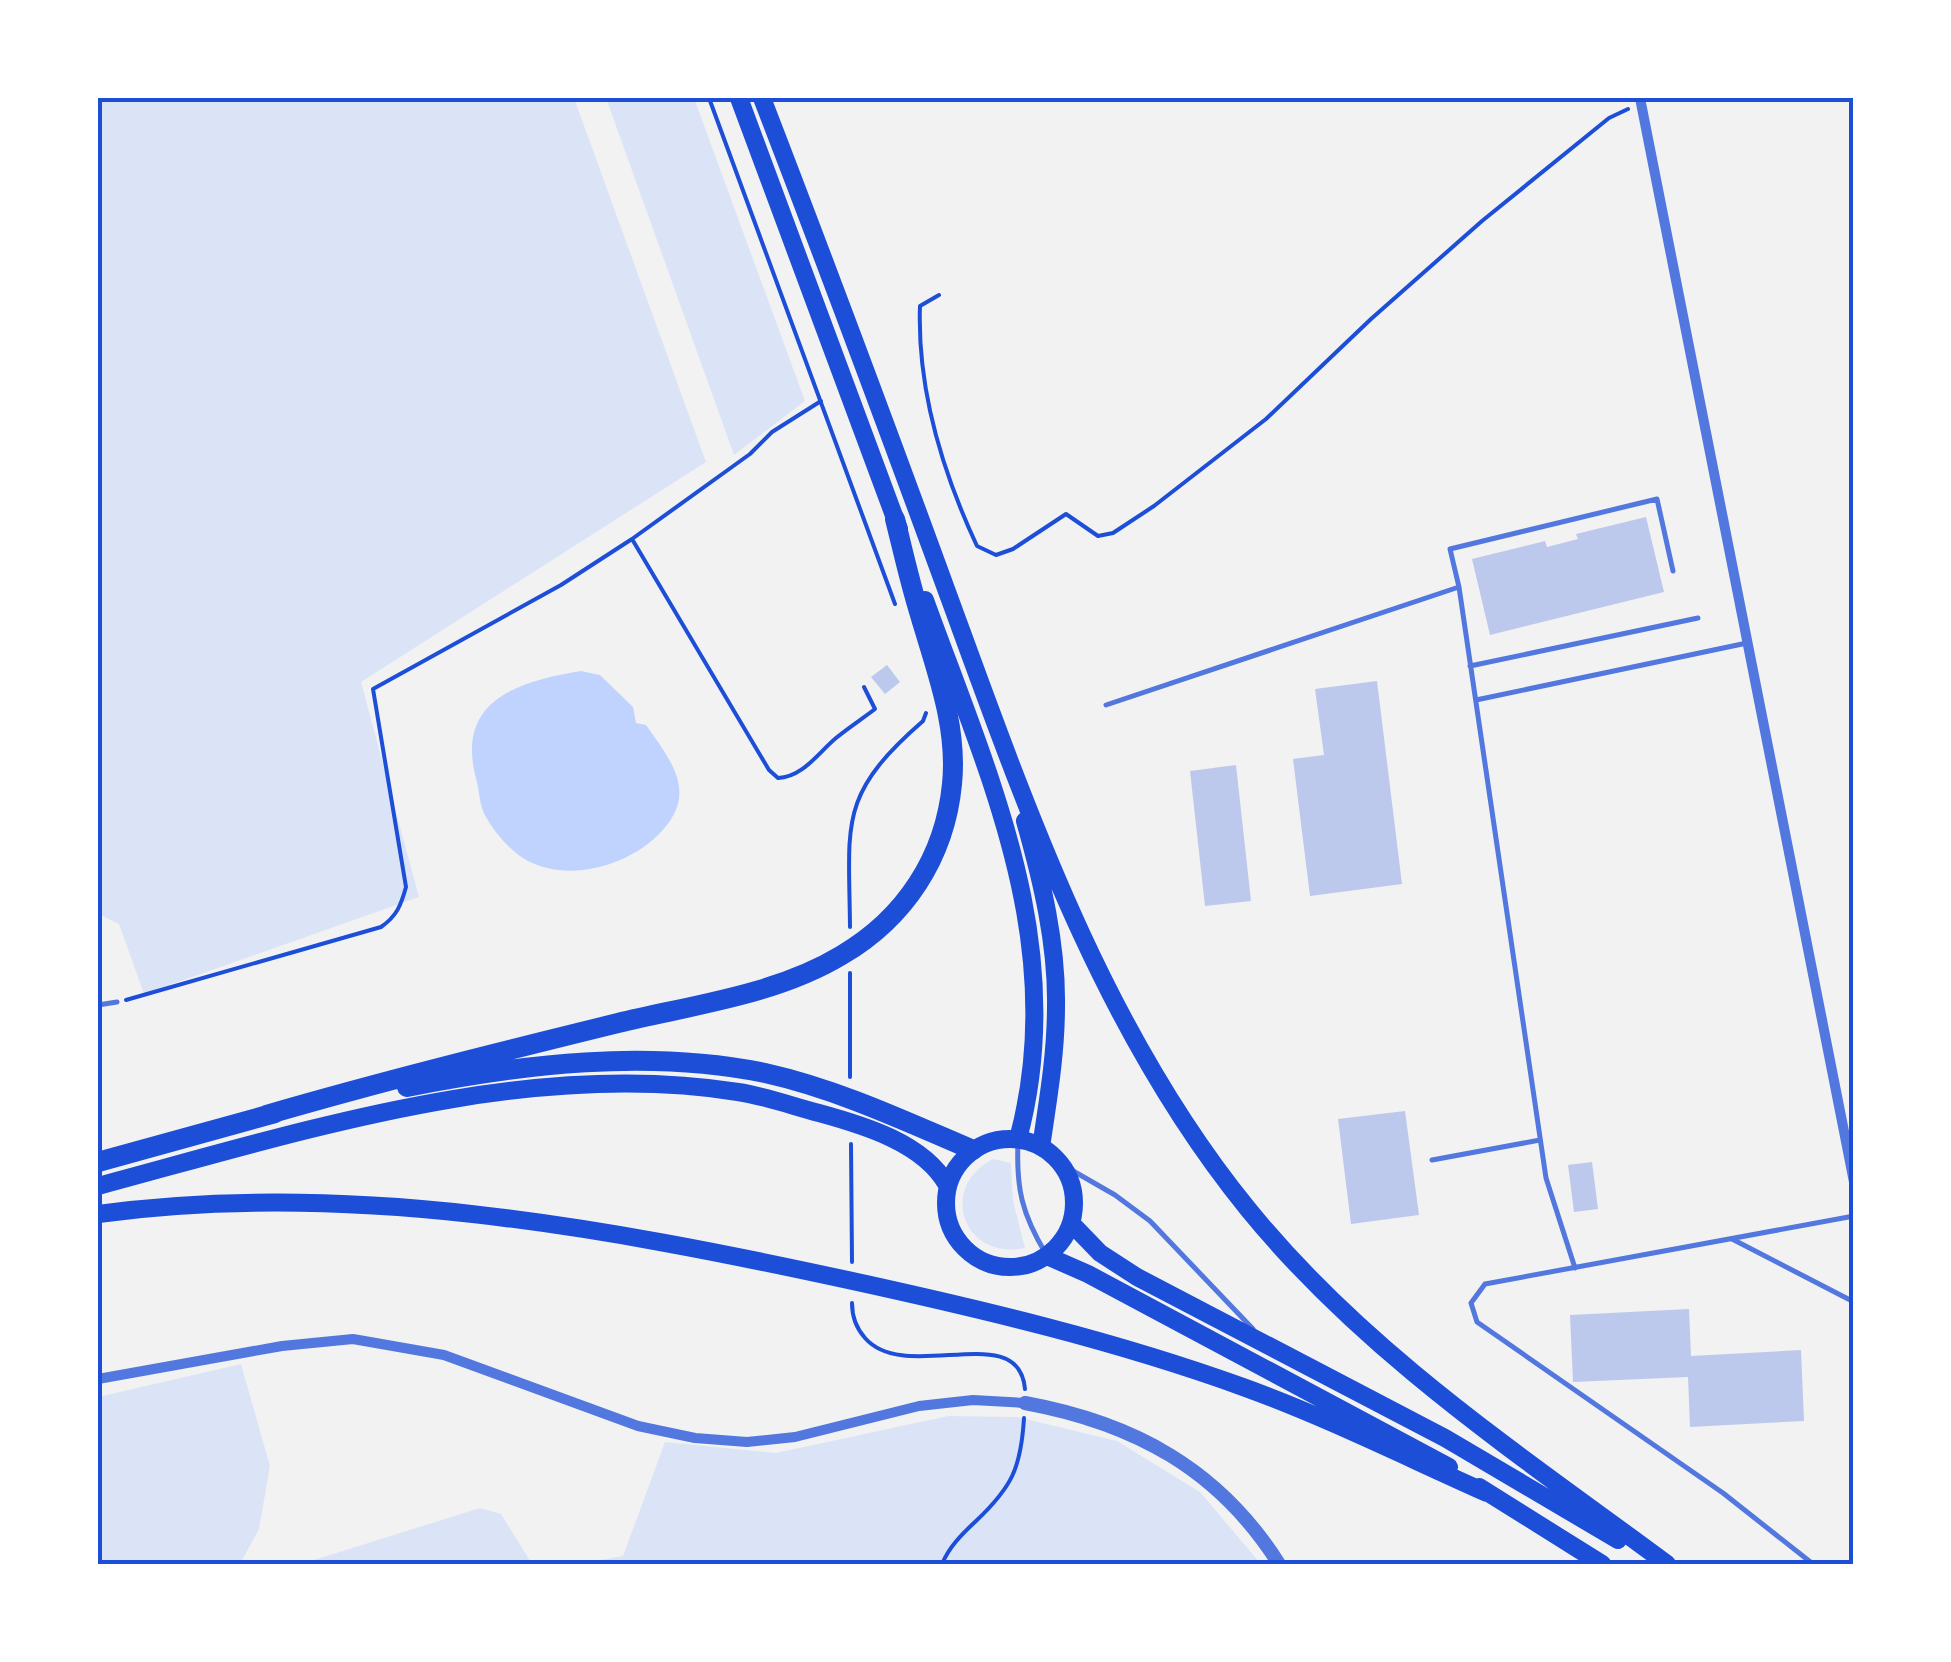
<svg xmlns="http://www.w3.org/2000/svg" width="1951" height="1662" font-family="'Work Sans',sans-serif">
<rect width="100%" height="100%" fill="#f2f2f2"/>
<path fill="#dbe4f7" d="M98,98H574L706,462L361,682L419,897L144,994L119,924L98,914Z
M606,98H694L805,401L734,455Z
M993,1159L1011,1163L1013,1201L1025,1248C964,1261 937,1188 993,1159Z
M241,1364L270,1466L259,1529L240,1564H98V1397Z
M948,1416L1017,1417L1117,1441L1200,1492L1261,1564H578L623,1556L665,1442L776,1453Z
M480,1508L501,1514L532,1564H301Z"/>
<path fill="#bfd3fe" d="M581,671L600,675L633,707L636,723L646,725C672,762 698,793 661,832C630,865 571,883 528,861C512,853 495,833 486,817C479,805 480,794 477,782C454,702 514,682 581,671Z"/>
<path fill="#bdc9ec" d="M1646,517L1664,592L1490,635L1472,559L1545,541L1547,547L1578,539L1576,534Z
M887,665L900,682L885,694L871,677Z
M1377,681L1402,884L1310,896L1293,759L1324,755L1315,689Z
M1236,765L1251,901L1205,906L1190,771Z
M1405,1111L1419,1215L1351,1224L1338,1119Z
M1592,1162L1598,1209L1574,1212L1568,1165Z
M1689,1309L1691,1356L1801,1350L1804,1421L1690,1427L1688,1377L1573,1382L1570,1315Z"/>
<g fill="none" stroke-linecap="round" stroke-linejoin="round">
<path stroke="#1d4ed8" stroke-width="4" d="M709,98L895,604
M939,295L920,306C917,390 942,471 977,546L996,555L1013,549L1066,514L1098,536L1113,533L1154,506L1266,419L1371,319L1482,221L1609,118L1628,109
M632,539L769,770L778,778C803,777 818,753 836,738C848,728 862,719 875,709L864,687
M850,927C849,822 838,795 923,721L926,713
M850,973V1077
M126,1000L381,927C397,916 401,905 406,887L373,689L561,585L632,539L750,454L772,432L821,401
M851,1144L852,1262
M852,1303C852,1317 856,1328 865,1338C906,1385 1019,1318 1025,1389
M942,1564C949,1547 962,1534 976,1521C1012,1487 1021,1468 1024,1418"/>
<path stroke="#5277de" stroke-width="5" d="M1459,587L1450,549L1657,499L1673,571
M1470,666L1698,618
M1476,700L1747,643
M1106,705L1459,587L1546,1178L1575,1268
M98,1005L117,1002
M1018,1142C1016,1189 1022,1214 1046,1254
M1432,1160L1540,1140
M1061,1164L1115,1195L1150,1221L1253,1329
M1732,1239L1854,1302
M1813,1564L1723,1493L1477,1322L1471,1303L1485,1284L1854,1216"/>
<path stroke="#5277de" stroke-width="10" d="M1640,98L1854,1182
M98,1379L282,1346L353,1339L444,1355L638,1426L695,1438L747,1442L795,1437L919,1406L973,1400L1025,1403"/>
<path stroke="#5277de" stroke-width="14" d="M1025,1403C1134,1423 1219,1469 1279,1564"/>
<path stroke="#1d4ed8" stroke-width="18" d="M739,98L899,529
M762,98C826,264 888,430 949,597C1027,810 1103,1031 1248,1209C1365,1353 1520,1455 1667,1564
M925,600C989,777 1070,947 1018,1139
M1025,821C1042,881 1057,944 1056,1006C1056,1054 1048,1100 1041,1147
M946 1203a64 64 0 1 1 128 0a64 64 0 1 1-128 0Z
M98,1186C300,1132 526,1058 738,1092C765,1096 792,1106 819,1113C863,1125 924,1143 947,1185
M98,1214C348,1180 604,1227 848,1280C981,1309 1116,1341 1243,1387C1326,1417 1406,1457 1487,1493
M1071,1223L1100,1253L1137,1277L1445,1438L1618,1540
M1047,1256L1088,1274L1449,1467
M1479,1487L1602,1564"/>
<path stroke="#1d4ed8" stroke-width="20" d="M407,1087C522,1064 648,1049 765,1073C837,1089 905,1121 973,1150
M266,1115C383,1081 500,1052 618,1023C692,1005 776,995 842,955C905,918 945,857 952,784C958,726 936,670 920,615C910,583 903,551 895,519
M98,1162L275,1113"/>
</g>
<rect width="1951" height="1662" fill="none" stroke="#ffffff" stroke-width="200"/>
<rect x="100" y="100" width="1751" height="1462" fill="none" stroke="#1d4ed8" stroke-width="4"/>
</svg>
